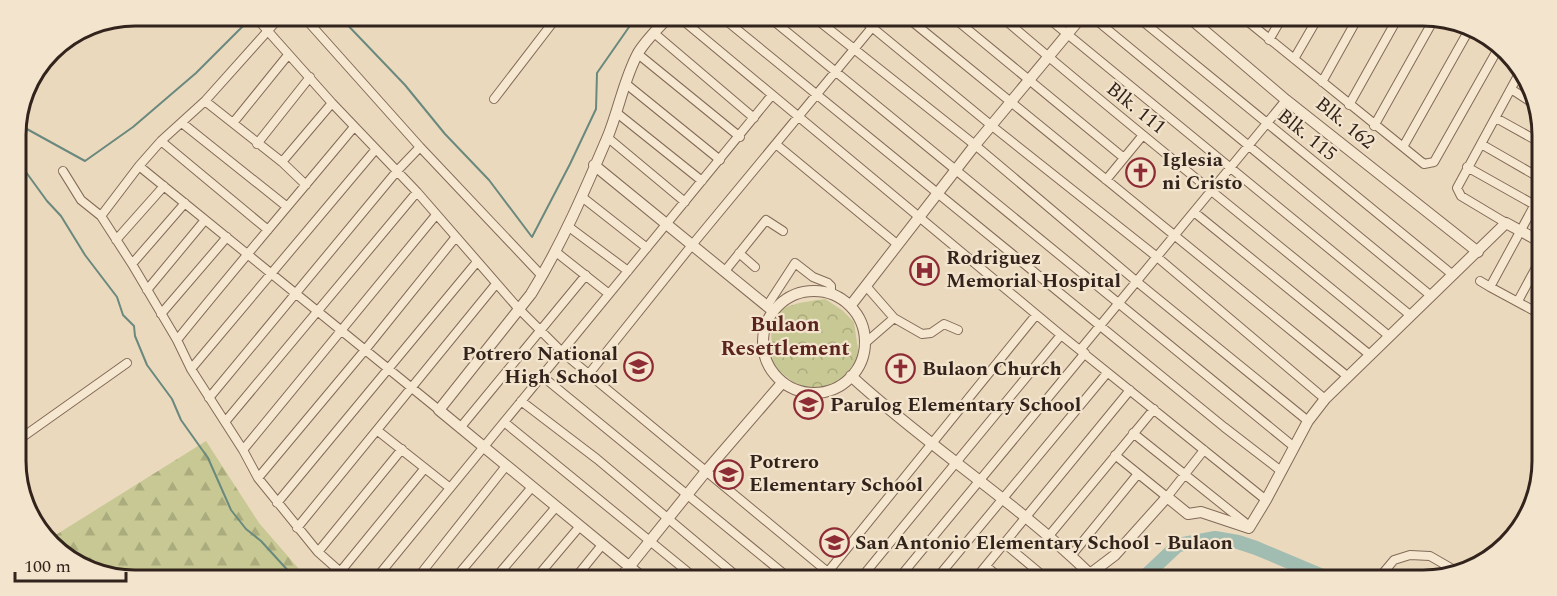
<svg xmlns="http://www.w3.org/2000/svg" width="1557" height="596" font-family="Spectral,serif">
<defs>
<pattern id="forest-firs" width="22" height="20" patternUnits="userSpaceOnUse" patternTransform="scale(1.5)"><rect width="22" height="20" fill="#c7c893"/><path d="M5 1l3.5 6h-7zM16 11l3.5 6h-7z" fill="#abac7e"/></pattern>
<pattern id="park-crowns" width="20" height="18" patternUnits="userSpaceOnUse" patternTransform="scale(1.5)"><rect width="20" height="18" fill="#c7c893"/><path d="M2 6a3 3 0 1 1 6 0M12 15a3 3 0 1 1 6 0" fill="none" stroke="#abac7e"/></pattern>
</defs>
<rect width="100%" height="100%" fill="#ebd9be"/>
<path fill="url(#forest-firs)" d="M206,441L259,523L305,576L96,575L46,541Z"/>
<path fill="url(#park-crowns)" d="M825,299L842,310L854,322L859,357L837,385L802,389L773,366C768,311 771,306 825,299Z"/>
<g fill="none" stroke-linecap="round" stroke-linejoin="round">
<path stroke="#6a897e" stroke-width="2" d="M339,16L405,85L445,134L489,180L532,237L570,164L596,109L597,73L636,17
M16,123L85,161L133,127L196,73L253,16
M15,157L47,201L61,216L85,255L117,297L123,315L134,326L135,336L147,365L172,399L181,420L208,458L231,510L246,529L261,541L292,575"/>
<path stroke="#a1bdb2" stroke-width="14" d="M1142,579L1178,545L1215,538L1238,542L1256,548L1332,580"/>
<defs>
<path id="minor" d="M281,16L205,101L161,141L139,166L101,216L132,264L177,340L191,369L243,450L258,478L318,552L345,576
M303,16L420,147L542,276
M680,18L1061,335L1266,500
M723,18L1224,427L1281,471
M770,18L1293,446
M815,18L975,145L1136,281L1308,421
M862,19L992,126L1157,257L1325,399
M909,19L1347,376
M955,19L1124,158
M1004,19C1130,127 1261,230 1389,336
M1049,19L1410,315
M258,20L332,103L417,192L518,308L562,352L835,578
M1096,20L1430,295
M1141,20L1453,275
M1246,20L1424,164L1434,162L1499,47
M654,33L754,118
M1269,40L1280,21
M638,54L740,137
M1294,59L1316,21
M1322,82L1356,21
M625,83L720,160
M1511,89L1534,104
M494,99L557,17
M205,101L282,162L306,185
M1349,105L1396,21
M617,113L702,181
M1496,118L1541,143
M182,123L286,206
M233,123L288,55
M1374,126L1433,21
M607,137L685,202
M161,141L268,230
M257,144L310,77
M1481,144L1540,178
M777,145L897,244
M1403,147L1470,28
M282,162L332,103
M139,166L439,410
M1467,167L1540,208
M63,171L81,200L101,216
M1106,180L1143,135
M582,197L647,248
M1194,212L1370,355
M1506,223L1461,196L1457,188L1520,72
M569,227L628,271
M116,240L164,186
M556,252L609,294
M739,253L755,267
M132,264L185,203
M725,271L766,220L783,231
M1480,281L1490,287
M866,286L894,318L922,334L931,333L944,324L958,330
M147,290L205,220
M1518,301L1539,262
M767,306L795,263L813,277L828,283L831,286V294
M1538,313L1490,287L1540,195
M161,314L227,237
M177,340C235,268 295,198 354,127
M864,344L894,318
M1080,350L1286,100
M191,369L376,149
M588,375L692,245L879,19
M542,376L789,578
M209,398L397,171L420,147
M521,401L597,459L739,578
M225,422L417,192
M504,422L694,577
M460,428L586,275
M378,431L450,488
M1133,433L1248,525
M17,441L127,363
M243,450L436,215
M1115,455L1167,497L1204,450
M258,478L365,350L455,238
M277,503L476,263
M297,528L496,284
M1048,537L1154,409
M1005,544L1047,579
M318,552L402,449
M1071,556L1137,475
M986,566L1001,579
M340,572L425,468
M1383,573L1394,560L1410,555L1430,556L1456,571
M378,576L772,95
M419,576L506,466
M457,576L532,487
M497,576L556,507
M537,577L580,526
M576,577L602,545
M823,578L1036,315
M861,578L1061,335
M899,578L1085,353
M937,578L1107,373
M975,579L1130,390"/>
<path id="tertiary" d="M1192,20L1286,100L1478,252
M594,165L773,311
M763 342a51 51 0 1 1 102 0a51 51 0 1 1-102 0Z
M851,305L975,145L1079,20
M851,376C927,446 1016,502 1090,574L1115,555L1167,497L1188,514L1201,512L1249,528L1266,500L1308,421L1325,399L1506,223L1539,241
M621,577L707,470L782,383
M642,577L439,410L531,294C562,244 585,190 608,136C619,109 624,79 638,53C646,40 657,29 668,18"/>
</defs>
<use href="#minor" stroke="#826a58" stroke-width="10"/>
<use href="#tertiary" stroke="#826a58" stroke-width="12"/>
<use href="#minor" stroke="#f6e7d1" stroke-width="8"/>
<use href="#tertiary" stroke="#f6e7d1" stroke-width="10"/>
</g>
<defs>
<symbol id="church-ring" viewBox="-11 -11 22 22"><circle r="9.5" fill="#f3e4cd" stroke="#8e2c36" stroke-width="1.5"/><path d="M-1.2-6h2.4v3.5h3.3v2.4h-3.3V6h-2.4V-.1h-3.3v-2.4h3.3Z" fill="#8e2c36"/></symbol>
<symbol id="hospital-ring" viewBox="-11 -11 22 22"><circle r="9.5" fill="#f3e4cd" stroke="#8e2c36" stroke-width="1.5"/><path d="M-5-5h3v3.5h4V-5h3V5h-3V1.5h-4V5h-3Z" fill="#8e2c36"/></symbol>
<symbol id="school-ring" viewBox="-11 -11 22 22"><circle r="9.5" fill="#f3e4cd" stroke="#8e2c36" stroke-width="1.5"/><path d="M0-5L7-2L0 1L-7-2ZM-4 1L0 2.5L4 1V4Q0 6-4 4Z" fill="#8e2c36"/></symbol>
</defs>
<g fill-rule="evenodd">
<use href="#church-ring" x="1124" y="156" width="33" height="33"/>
<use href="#hospital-ring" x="908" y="254" width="33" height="33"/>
<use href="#school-ring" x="622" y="350" width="33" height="33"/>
<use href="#church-ring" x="884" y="352" width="33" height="33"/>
<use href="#school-ring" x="792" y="388" width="33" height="33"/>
<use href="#school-ring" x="712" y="458" width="33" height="33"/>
<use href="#school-ring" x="818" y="526" width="33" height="33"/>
</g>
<g text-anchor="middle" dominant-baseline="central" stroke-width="4.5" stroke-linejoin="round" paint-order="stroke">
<g font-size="20" fill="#32241c" stroke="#f3e4cd">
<text transform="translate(1136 108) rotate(39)">Blk. 111</text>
<text transform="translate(1345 123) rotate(39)">Blk. 162</text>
<text transform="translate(1307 135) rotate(39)">Blk. 115</text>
</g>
<g font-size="20" font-weight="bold" fill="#32241c" stroke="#f3e4cd" text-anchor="start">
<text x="1162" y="160">Iglesia<tspan x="1162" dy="23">ni Cristo</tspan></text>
<text x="946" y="258">Rodriguez<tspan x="946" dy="23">Memorial Hospital</tspan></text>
<text x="618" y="354" text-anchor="end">Potrero National<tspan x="618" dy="23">High School</tspan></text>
<text x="922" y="369">Bulaon Church</text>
<text x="830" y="405">Parulog Elementary School</text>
<text x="749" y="462">Potrero<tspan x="749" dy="23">Elementary School</tspan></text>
<text x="855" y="543">San Antonio Elementary School - Bulaon</text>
</g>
<g font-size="21" font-weight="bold" fill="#5c241e" stroke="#f3e4cd">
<text x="785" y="325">Bulaon<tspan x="785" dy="24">Resettlement</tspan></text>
</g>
</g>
<path d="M0 0H1557V596H0ZM135 26H1423A109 109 0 0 1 1532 135V461A109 109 0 0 1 1423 570H135A109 109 0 0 1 26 461V135A109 109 0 0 1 135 26Z" fill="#f3e4cd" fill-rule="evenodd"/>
<path fill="none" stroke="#32241c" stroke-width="3" d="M135 26H1423A109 109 0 0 1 1532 135V461A109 109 0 0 1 1423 570H135A109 109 0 0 1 26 461V135A109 109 0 0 1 135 26Z"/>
<path d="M15 572v9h111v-9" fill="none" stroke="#32241c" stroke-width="3"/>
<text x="24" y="572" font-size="18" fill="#32241c" stroke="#f3e4cd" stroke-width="4.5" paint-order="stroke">100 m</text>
</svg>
